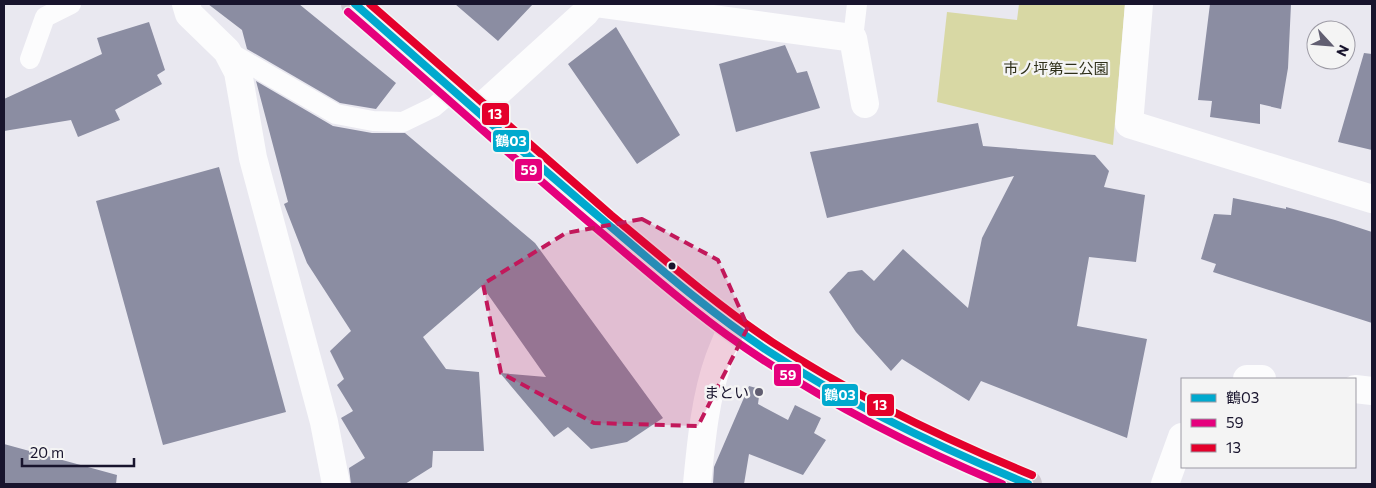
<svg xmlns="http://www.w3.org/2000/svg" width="1376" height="488" font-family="Commissioner,'Noto Sans JP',sans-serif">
<rect width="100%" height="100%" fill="#e9e8f0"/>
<path fill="#d8d8a4" d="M1019,4H1125L1113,145L937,102L947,12L1017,20Z"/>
<path fill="#8b8da2" d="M208,4H299L396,83L376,109L340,103L247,49L242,30Z
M455,4H533L498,41Z
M1210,4H1291L1288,68L1281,109L1260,104V124L1210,117L1212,101L1198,100Z
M149,22L165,70L157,75L162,84L115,110L120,120L78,137L71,120L4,131V99L102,54L97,38Z
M616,27L680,135L637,164L568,64Z
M785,45L797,73L807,71L820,108L736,132L719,64Z
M1364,53L1372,54V150L1338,142Z
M256,81L333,126L372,133H405L535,243L663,418L627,442L591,449L568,427L554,437L500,373L546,377L482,286L423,337L446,369L479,372L484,451H433L432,467L405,484H351L349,468L365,458L341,418L353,411L337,385L344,379L330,351L351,331L307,263L284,204L288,202Z
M978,123L983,146L1095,155L1109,171L1104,187L1145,195L1136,262L1089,257L1077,326L1147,339L1127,438L981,381L969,401L902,359L891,371L856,332L829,292L848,272L862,270L874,281L903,249L968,308L982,238L1014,176L827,218L810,152Z
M219,167L286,412L163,445L96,201Z
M1233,198L1286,209V207L1335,220L1372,232V323L1213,272L1216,264L1201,259L1214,214L1231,215Z
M749,386L760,389L758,404L788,420L795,405L821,418L814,433L826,440L803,475L749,454L744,484H713L714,467Z
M4,444L117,475L116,484H4Z"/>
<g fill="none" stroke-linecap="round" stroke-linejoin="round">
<path stroke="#fcfcfd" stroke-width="20" d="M853,38L857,4
M227,51L336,114L373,121L403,122L434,107L454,90
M30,59L45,17L71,4"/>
<path stroke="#fcfcfd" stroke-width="28" d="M186,4L189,14L227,51L238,72L253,158L324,422L336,484
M602,4L853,38L865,104
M1139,4L1129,124L1372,199
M477,111L585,13L592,4
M697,484C701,443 705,398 719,359C723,348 728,337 732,327"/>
<path stroke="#fcfcfd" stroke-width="28" d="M1247,379H1262
M1355,389L1372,391
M1165,484L1182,437"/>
<path stroke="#cdc8cf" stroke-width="28" d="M355,4C443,81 530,159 620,235C657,266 694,299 733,327C824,392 925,443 1028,484"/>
<defs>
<path id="bus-1" d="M355,4C438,77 520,150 604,221C657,266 709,312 768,351C850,405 938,447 1028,484"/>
<path id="bus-2" d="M348,12C431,84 513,158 597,229C640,265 681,302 727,335C812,396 906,444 1002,484"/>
<path id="bus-3" d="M370,4C450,74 530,145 611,215C664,259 715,304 772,342C854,396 942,438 1032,475"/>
</defs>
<use href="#bus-1" stroke="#f4f4f4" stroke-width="11"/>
<use href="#bus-2" stroke="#f4f4f4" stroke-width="11"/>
<use href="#bus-3" stroke="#f4f4f4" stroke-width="11"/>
<use href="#bus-1" stroke="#00a9ce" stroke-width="8"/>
<use href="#bus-2" stroke="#e5007d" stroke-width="8"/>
<use href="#bus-3" stroke="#e4002b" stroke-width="8"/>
</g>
<path fill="#c2185b" fill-opacity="0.2" stroke="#c2185b" stroke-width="4" stroke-dasharray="10 6" stroke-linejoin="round" d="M642,219L718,260L748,327L698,426L594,423L501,373L483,284L566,233Z"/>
<circle fill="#18142d" stroke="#f4f4f4" stroke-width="2" cx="672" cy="266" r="4.5"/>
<circle fill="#615e71" stroke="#f4f4f4" stroke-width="2" cx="759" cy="392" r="5"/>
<g text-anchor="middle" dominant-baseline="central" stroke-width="5" stroke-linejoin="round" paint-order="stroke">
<g font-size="15" fill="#2f301a" stroke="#f4f4f4">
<text x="1056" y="68">市ノ坪第二公園</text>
</g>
<g font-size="15" fill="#18142d" stroke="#f4f4f4" text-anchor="end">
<text x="749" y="392">まとい</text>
</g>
</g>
<g stroke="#f4f4f4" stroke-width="2">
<rect x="481" y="102" width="29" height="24" rx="5" fill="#e4002b"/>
<rect x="492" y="129" width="38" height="24" rx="5" fill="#00a9ce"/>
<rect x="514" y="158" width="29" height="24" rx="5" fill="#e5007d"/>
<rect x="773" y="363" width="29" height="24" rx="5" fill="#e5007d"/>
<rect x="821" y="383" width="38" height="24" rx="5" fill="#00a9ce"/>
<rect x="866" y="393" width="29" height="24" rx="5" fill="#e4002b"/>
</g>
<g font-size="14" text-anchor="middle" font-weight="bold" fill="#fff">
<text x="495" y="119">13</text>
<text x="511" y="146">鶴03</text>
<text x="529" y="175">59</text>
<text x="788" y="380">59</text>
<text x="840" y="400">鶴03</text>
<text x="880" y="410">13</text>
</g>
<rect width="1376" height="488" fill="none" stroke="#18142d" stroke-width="10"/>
<rect x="1181" y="378" width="175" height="90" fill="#f4f4f4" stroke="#9c9aa4"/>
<rect x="1191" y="394" width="25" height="8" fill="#00a9ce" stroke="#9c9aa4"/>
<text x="1226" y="403" font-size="15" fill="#18142d">鶴03</text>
<rect x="1191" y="419" width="25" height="8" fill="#e5007d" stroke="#9c9aa4"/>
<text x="1226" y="428" font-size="15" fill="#18142d">59</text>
<rect x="1191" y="444" width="25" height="8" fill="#e4002b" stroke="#9c9aa4"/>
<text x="1226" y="453" font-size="15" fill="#18142d">13</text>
<g transform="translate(1331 45) rotate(116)"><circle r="24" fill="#f4f4f4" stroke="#9c9aa4"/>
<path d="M0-4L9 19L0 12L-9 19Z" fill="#615e71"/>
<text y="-8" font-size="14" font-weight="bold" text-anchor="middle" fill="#18142d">N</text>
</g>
<path d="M22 458v8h112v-8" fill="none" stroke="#18142d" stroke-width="2.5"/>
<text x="30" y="458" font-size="15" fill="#18142d" stroke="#f4f4f4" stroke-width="4" paint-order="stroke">20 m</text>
</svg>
